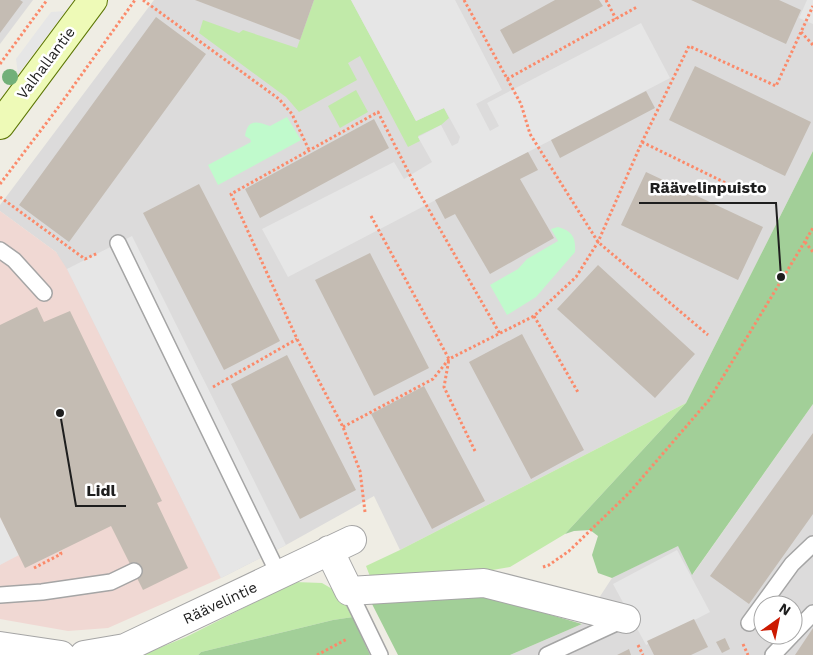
<svg xmlns="http://www.w3.org/2000/svg" width="813" height="655" font-family="'Work Sans',sans-serif">
<rect width="100%" height="100%" fill="#efede4"/>
<path fill="#dcdbdb" fill-rule="evenodd" d="M0,0H33L0,44Z
M154,0H813V151L686,403L400,550L374,496L286,545L221,578L56,252L0,211V205Z
M813,404V655H510L582,624L612,578L678,545L693,574ZM763,605H793V635H763Z"/>
<path fill="#f0d8d3" d="M0,211L56,252L67,269L221,578L108,628L68,631L0,619Z"/>
<path fill="#c1eaa9" d="M314,0H351L416,121L444,108L449,118L441,125L418,136L420,141L408,147L360,56L348,63L357,80L299,112L286,97L199,33L203,20L239,33L243,30L297,48Z
M356,90L368,112L340,128L328,106Z
M686,403L565,534L510,567L428,581L371,579L366,566L400,550Z
M295,582L322,583L339,593L353,617L333,620L201,652L198,655H142L186,637Z"/>
<path fill="#a2cf98" d="M813,151V404L692,575L678,546L612,578L598,573L592,555L598,536L590,530L574,531L565,534L686,403Z
M440,592L479,594L582,624L510,655H398L372,604Z
M353,617L370,655H198L201,652L333,620Z"/>
<path fill="#c0facc" d="M287,117L301,140L218,185L208,165L251,142L250,139L245,136C248,118 257,122 270,126Z
M558,227C572,231 576,237 575,252L536,297L507,315L490,285L518,269L527,259L558,241L551,229Z"/>
<path fill="#e6e6e6" d="M351,0H455L502,90L476,104L490,131L499,126L487,103L641,23L670,78L288,277L262,229L394,162L404,179L432,162L418,137L441,125L452,146L458,143L460,137L444,108L416,121Z
M807,0H813V24L799,18Z
M66,11L18,74L16,59L51,12Z
M132,236L286,545L221,578L67,269Z
M0,517L19,555L0,565Z
M677,550L710,612L646,645L613,584Z"/>
<path fill="#c4bcb3" d="M0,0H20L23,2L0,33Z
M195,0H314L300,40Z
M555,0H599L603,6L513,54L500,30Z
M691,0H779L801,10L786,44Z
M156,17L206,54L69,242L19,205Z
M695,66L811,122L785,176L669,120Z
M646,91L655,108L560,158L551,140Z
M374,119L389,148L260,218L245,189Z
M528,152L538,170L520,179L554,238L490,274L455,214L445,219L435,200Z
M646,172L763,227L738,280L621,225Z
M199,184L280,341L224,370L143,213Z
M370,253L429,368L374,396L315,280Z
M598,265L695,354L655,398L557,309Z
M37,307L44,322L70,311L162,501L157,503L188,568L143,590L111,526L25,568L0,517V325Z
M522,334L584,450L531,479L469,362Z
M287,355L356,490L300,519L231,384Z
M424,386L485,501L432,529L371,414Z
M813,433V514L749,604L710,576Z
M694,619L708,647L691,655H654L647,641Z
M813,628V655H795Z
M725,638L730,649L722,653L716,642Z
M629,649L631,655H617Z"/>
<g fill="none" stroke-linecap="round" stroke-linejoin="round">
<defs>
<path id="lane" d="M118,243L279,575
M0,250L14,260L44,293
M349,591L380,655
M0,595L42,592L111,582L134,571
M749,623L792,564L813,544
M793,634L813,613
M547,655L625,619
M773,655L792,635"/>
<path id="street" d="M329,550L349,591L484,583L626,619
M0,646L61,655
M84,655L125,648L352,540"/>
<path id="secondary" d="M0,125L93,0"/>
</defs>
<use href="#lane" stroke="#a5a5a5" stroke-width="18"/>
<use href="#street" stroke="#a5a5a5" stroke-width="30"/>
<use href="#secondary" stroke="#5c7604" stroke-width="30"/>
<path stroke="#fb8a6a" stroke-width="3" stroke-dasharray="2.5 2.5" stroke-linecap="butt" d="M143,0L279,99L292,114L309,150
M464,0L521,104L530,134L598,242L708,335
M606,0L616,19
M801,32L813,45
M0,64L47,0
M507,79L637,7
M642,142L732,186
M0,184L57,109L135,0
M0,197L85,259L98,253
M371,216L449,359L444,387L475,451
M805,242L813,252
M534,316L579,394
M213,387L297,339
M343,427L433,379L449,359L534,316L576,277L598,242L642,142L689,46L776,86L813,6
M365,512L360,471L343,427L297,339L231,194L378,112L417,189L500,334
M543,567L549,565L569,551L629,493L709,400L813,228
M34,568L61,554L60,551
M743,644L748,655
M638,645L643,655
M317,655L347,639"/>
<use href="#lane" stroke="#fff" stroke-width="15"/>
<use href="#street" stroke="#fff" stroke-width="28"/>
<use href="#secondary" stroke="#eefab7" stroke-width="28"/>
</g>
<circle fill="#72b079" cx="10" cy="77" r="8"/>
<g text-anchor="middle" dominant-baseline="central" stroke-width="5" stroke-linejoin="round" paint-order="stroke">
<g font-size="15" fill="#1e1e1e" stroke="#fff">
<text transform="translate(46 63) rotate(-53)">Valhallantie</text>
<text transform="translate(220 603) rotate(-25)">Räävelintie</text>
</g>
</g>
<path fill="none" stroke="#1e1e1e" stroke-width="2" d="M781 277L776 203H639M60 413L76 506H126"/>
<g fill="#1e1e1e" stroke="#fff" stroke-width="2">
<circle cx="781" cy="277" r="5"/>
<circle cx="60" cy="413" r="5"/>
</g>
<g font-size="16" text-anchor="middle" font-weight="bold" fill="#1e1e1e" stroke="#fff" stroke-width="5" stroke-linejoin="round" paint-order="stroke">
<text x="708" y="193">Räävelinpuisto</text>
<text x="101" y="496">Lidl</text>
</g>
<g transform="translate(778 620) rotate(33)"><circle r="24" fill="#ffffff" stroke="#a5a5a5"/>
<path d="M0-4L9 19L0 12L-9 19Z" fill="#cc1900"/>
<text y="-8" font-size="14" font-weight="bold" text-anchor="middle" fill="#1e1e1e">N</text>
</g>
</svg>
